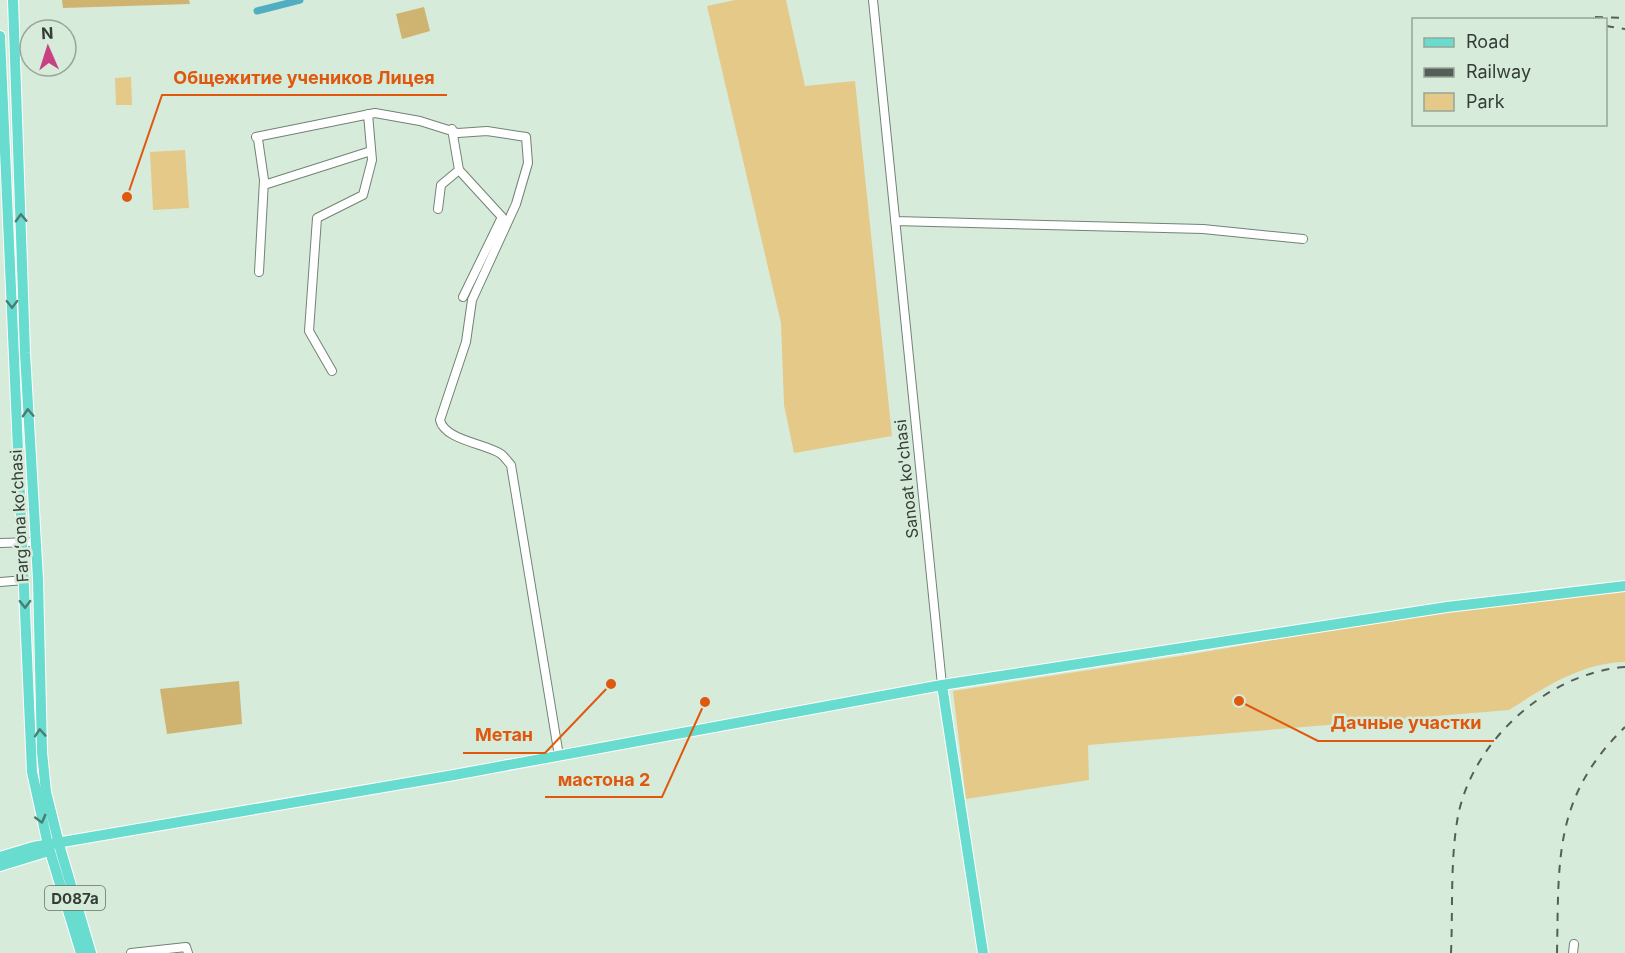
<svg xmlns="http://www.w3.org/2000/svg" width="1625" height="953" font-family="Inter,sans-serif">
<rect width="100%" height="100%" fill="#d7ebda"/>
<path fill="#e4c989" d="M735,0H786L805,86L855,81L892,436L794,453L784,405L781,323L707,6Z
M131,77L132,105H116L115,78Z
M185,150L189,208L153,210L150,152Z
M1625,588V662C1581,663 1545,687 1509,710L1088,745L1089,780L966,799L953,691L1187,655L1515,598Z"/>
<path fill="#cfb370" d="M62,0H189L190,4L63,8Z
M424,7L430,31L402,39L396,14Z
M239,681L242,724L167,734L160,689Z"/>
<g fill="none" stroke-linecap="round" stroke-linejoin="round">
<path stroke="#50aec0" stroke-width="7" d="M257,11L300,0"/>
<defs>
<path id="minor" d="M873,0L942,685
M452,129L459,170L502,217L463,297
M256,137L375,113L420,121L458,133L487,131L526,137L528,163L516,204L472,300L466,342L440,420C444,440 487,444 501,454C505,457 508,462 511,465L559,756
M258,139L264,180L259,272
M264,185L371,151
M438,209L441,185L459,170
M895,221L1203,229L1303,239
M332,371L309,331L317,218L363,195L372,160L368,114
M0,543L35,542
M0,582L25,580
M131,953L186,947L188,953
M1573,953L1574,944"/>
<path id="major" d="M13,0L25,353L38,579L42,752L46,792L60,848L91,953
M0,36L32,772L48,845L81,953
M942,685L983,953
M0,857L33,847L454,775L942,685L1447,607L1625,586
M0,866L49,851"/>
</defs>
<use href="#minor" stroke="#718374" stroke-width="10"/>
<use href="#major" stroke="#fff" stroke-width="12"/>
<use href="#minor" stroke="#fff" stroke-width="8"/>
<use href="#major" stroke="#68dcce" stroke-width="10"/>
<path stroke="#555f57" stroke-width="2" stroke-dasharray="8 8" stroke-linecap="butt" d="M1595,17L1625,18
M1606,26L1625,29
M1451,953C1453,908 1450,860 1458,816C1473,740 1548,673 1625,667
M1557,953C1559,860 1553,797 1625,727"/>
</g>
<defs><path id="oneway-chevron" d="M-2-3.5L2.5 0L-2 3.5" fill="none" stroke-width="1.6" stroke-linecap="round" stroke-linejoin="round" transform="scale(1.5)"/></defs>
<g stroke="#497d73">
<use href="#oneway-chevron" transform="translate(21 218) rotate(-92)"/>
<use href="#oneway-chevron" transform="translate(12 304) rotate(89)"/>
<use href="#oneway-chevron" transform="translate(28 413) rotate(-93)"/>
<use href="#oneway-chevron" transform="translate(25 604) rotate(89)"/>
<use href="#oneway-chevron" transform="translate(40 733) rotate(-94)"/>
<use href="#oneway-chevron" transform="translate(41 819) rotate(75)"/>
</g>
<g text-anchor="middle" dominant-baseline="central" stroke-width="5" stroke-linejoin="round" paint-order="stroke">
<rect fill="#d7ebda" stroke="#667168" stroke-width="1.5" x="45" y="886" width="60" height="24" rx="4.5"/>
<g font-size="15" font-weight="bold" fill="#353d37">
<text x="75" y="898">D087a</text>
</g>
<g font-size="16" fill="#353d37" stroke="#d7ebda">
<text transform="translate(906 479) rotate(-96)">Sanoat ko'chasi</text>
<text transform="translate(19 516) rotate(-93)">Fargʻona koʻchasi</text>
</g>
</g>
<path fill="none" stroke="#df580e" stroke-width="2" d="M127 197L162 95H447M1239 701L1318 741H1494M611 684L545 753H463M705 702L662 797H545"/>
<g fill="#df580e" stroke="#d7ebda" stroke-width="2">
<circle cx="127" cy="197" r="6"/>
<circle cx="1239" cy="701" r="6"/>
<circle cx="611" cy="684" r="6"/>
<circle cx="705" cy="702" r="6"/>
</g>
<g font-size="18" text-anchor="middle" font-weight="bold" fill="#df580e" stroke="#d7ebda" stroke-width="5" stroke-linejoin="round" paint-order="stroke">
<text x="304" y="84">Общежитие учеников Лицея</text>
<text x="1406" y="729">Дачные участки</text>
<text x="504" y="741">Метан</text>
<text x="604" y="786">мастона 2</text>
</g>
<rect x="1412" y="18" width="195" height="108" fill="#d7ebda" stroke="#96a599" stroke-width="1.5"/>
<rect x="1424" y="38" width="30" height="9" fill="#68dcce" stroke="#96a599" stroke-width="1.5"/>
<text x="1466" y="48" font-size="18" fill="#353d37">Road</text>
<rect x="1424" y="68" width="30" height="9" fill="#555f57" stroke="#96a599" stroke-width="1.5"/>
<text x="1466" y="78" font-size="18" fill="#353d37">Railway</text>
<rect x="1424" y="93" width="30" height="18" fill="#e4c989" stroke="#96a599" stroke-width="1.5"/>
<text x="1466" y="108" font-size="18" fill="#353d37">Park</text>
<g transform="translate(48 48) rotate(357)"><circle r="28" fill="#d7ebda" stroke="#96a599" stroke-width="1.5"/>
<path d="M0-4.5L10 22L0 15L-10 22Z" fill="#c84182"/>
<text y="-9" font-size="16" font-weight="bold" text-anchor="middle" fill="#353d37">N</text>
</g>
</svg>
